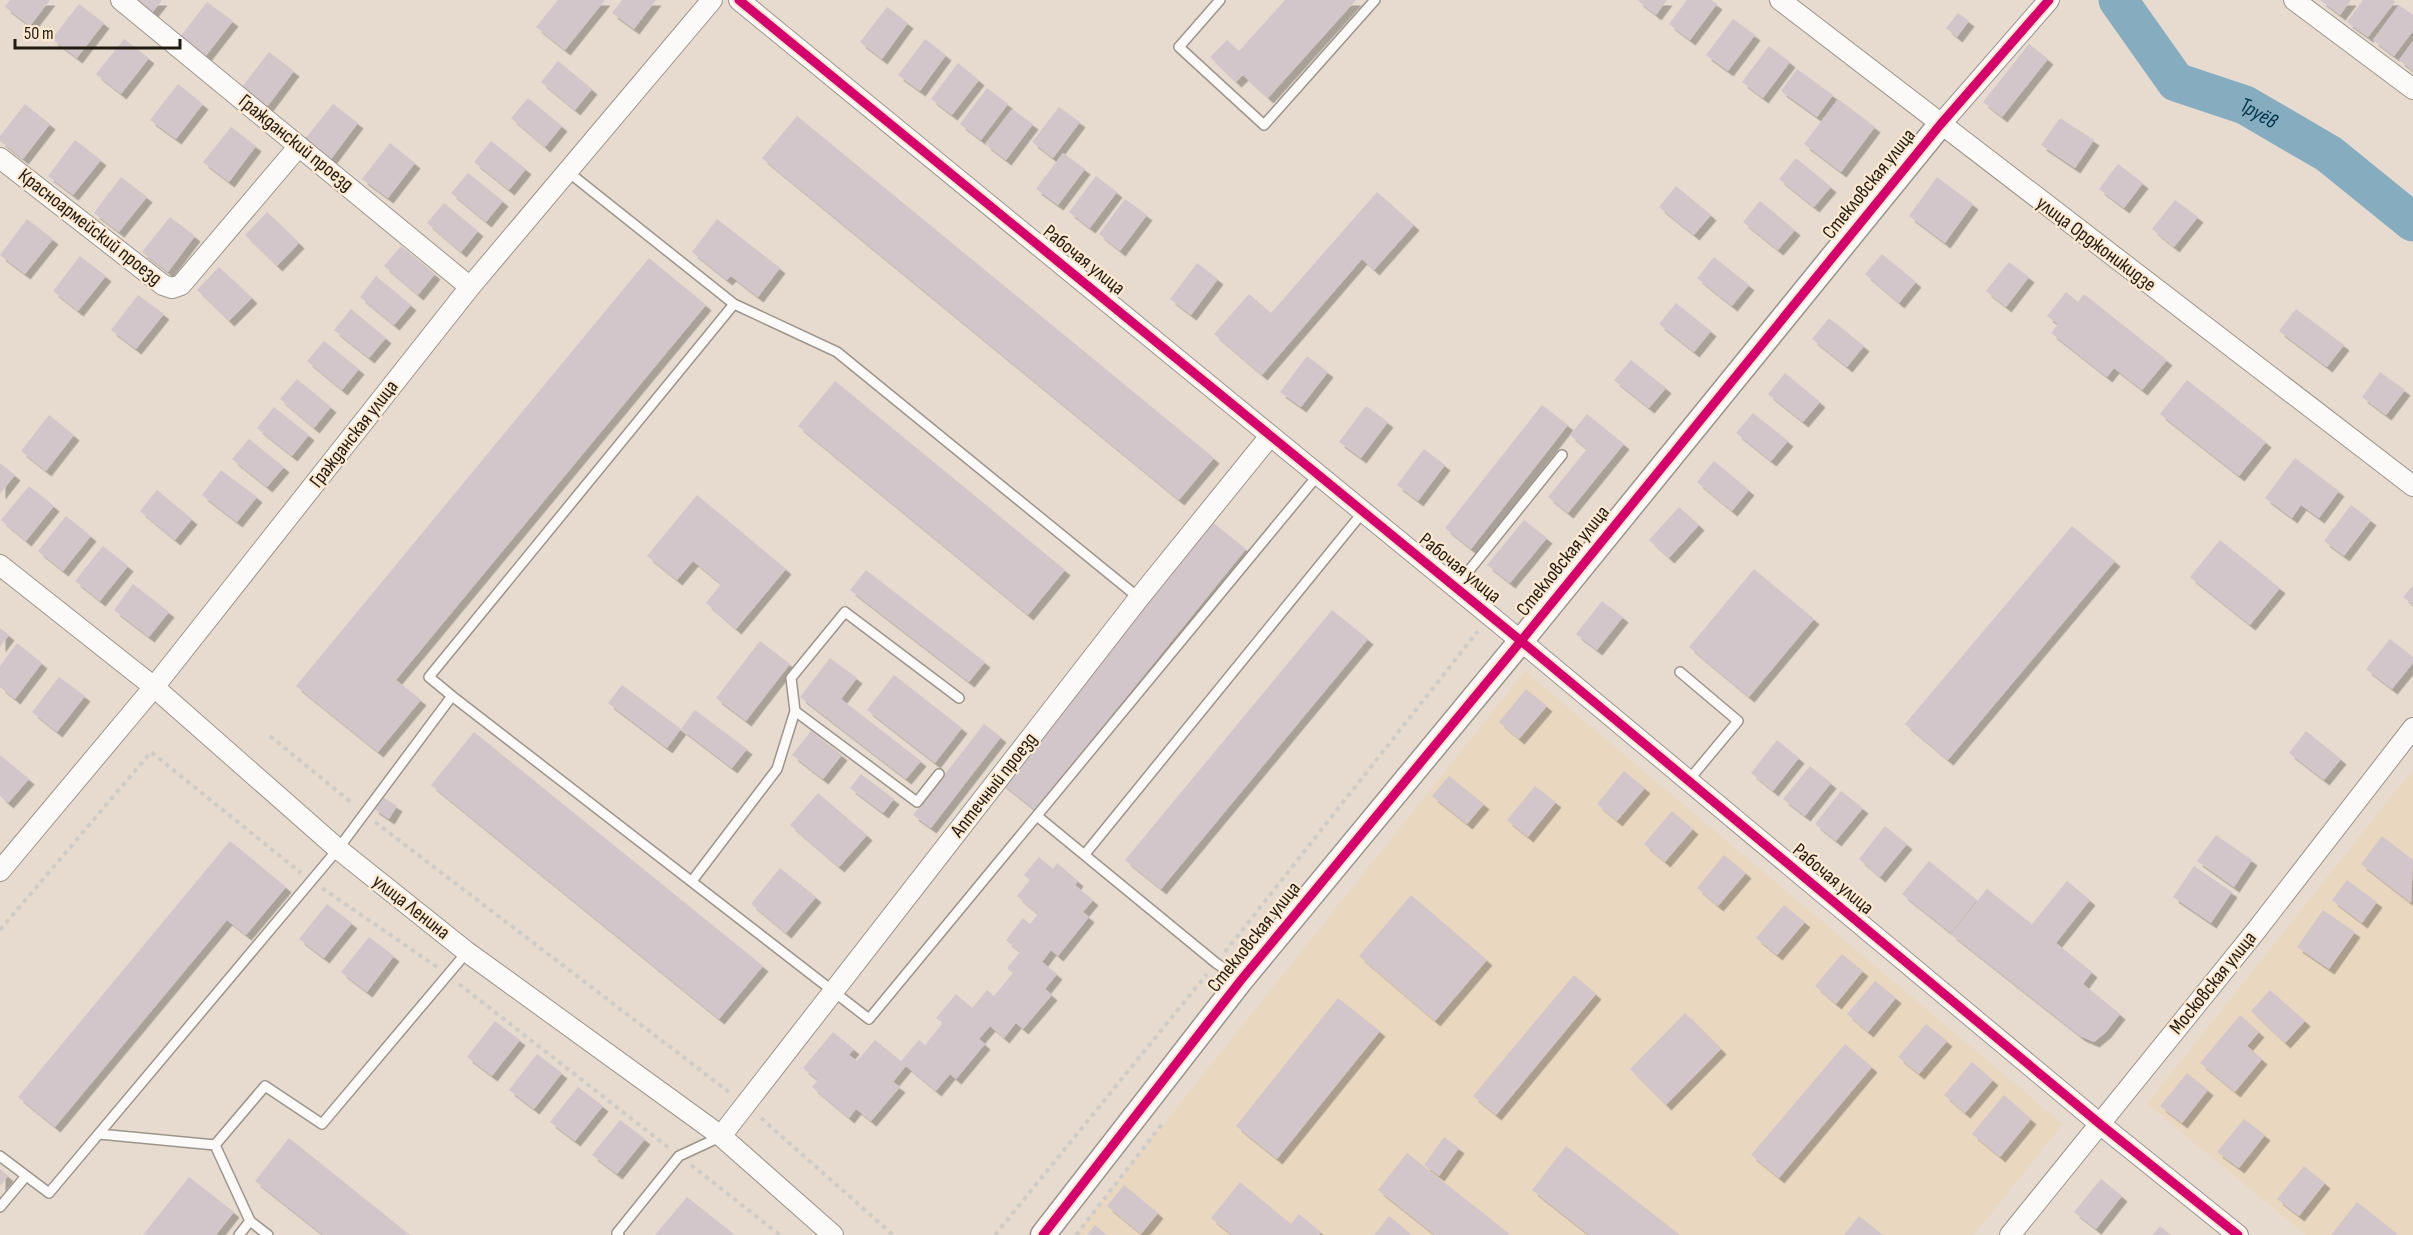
<svg xmlns="http://www.w3.org/2000/svg" width="2413" height="1235" font-family="'Sofia Sans Condensed',sans-serif">
<defs>
<filter id="shadow"><feDropShadow dx="5.5" dy="5.5" stdDeviation="0" flood-color="#0004"/></filter>
</defs>
<rect width="100%" height="100%" fill="#e6dbce"/>
<path fill="#ead7c0" d="M1525,671L2063,1124L1974,1235H1075Z
M2413,769V1235H2306L2147,1104Z"/>
<g fill="none" stroke-linecap="round" stroke-linejoin="round">
<path stroke="#86acc0" stroke-width="39" id="s1" d="M2118,0L2176,82L2245,105L2329,154L2413,222"/>
</g>
<path fill="#d3c6ca" filter="url(#shadow)" d="M10,0H50L30,26L5,7Z
M133,0H162L151,14Z
M558,0H605L565,50L536,27Z
M622,0H656L634,29L612,13Z
M1285,0H1356L1268,98L1243,75L1236,82L1210,57L1227,40L1239,51Z
M1637,0H1667L1656,15Z
M1687,0H1711L1717,4L1690,40L1669,24Z
M2320,0H2351L2340,15Z
M2363,0H2393L2395,2L2368,37L2347,22Z
M207,2L233,21L205,57L180,37Z
M79,4L104,23L77,58L52,39Z
M2399,5L2413,15V31L2394,56L2373,40Z
M887,7L908,23L882,59L860,42Z
M1958,13L1969,21L1957,37L1946,28Z
M1733,19L1755,35L1728,71L1706,55Z
M124,39L149,58L121,94L96,74Z
M925,39L946,55L920,91L898,75Z
M2413,41V71L2399,60Z
M2029,44L2048,59L2002,117L1983,102Z
M1769,46L1790,62L1763,98L1742,82Z
M269,52L294,71L267,107L242,87Z
M558,61L592,89L575,110L541,82Z
M958,63L979,80L952,115L931,99Z
M1797,69L1833,95L1817,117L1781,91Z
M178,84L203,104L176,139L150,120Z
M987,88L1008,104L981,140L960,124Z
M528,98L562,126L545,147L511,118Z
M1838,99L1875,127L1841,172L1804,144Z
M25,104L50,124L23,159L0,141V136Z
M333,104L358,123L331,159L305,139Z
M1059,107L1080,122L1053,158L1032,142Z
M1012,109L1033,124L1006,160L985,144Z
M797,116L1214,458L1179,500L762,158Z
M2060,118L2094,140L2075,168L2041,145Z
M231,127L256,146L229,182L203,162Z
M75,140L101,160L73,195L48,176Z
M491,141L526,169L509,190L474,162Z
M390,143L415,163L388,198L362,179Z
M1063,153L1085,169L1058,205L1036,189Z
M1796,158L1831,187L1814,207L1779,179Z
M2118,164L2143,183L2124,208L2099,189Z
M468,173L503,201L486,222L451,193Z
M1096,176L1117,192L1090,228L1069,212Z
M121,177L147,197L119,232L94,213Z
M1937,177L1973,204L1945,243L1909,216Z
M1676,186L1711,215L1694,235L1659,207Z
M1377,192L1414,225L1374,270L1362,259L1262,375L1214,334L1249,294L1271,313Z
M1125,199L1147,215L1120,251L1099,234Z
M2175,200L2198,217L2174,247L2152,229Z
M1760,201L1795,230L1778,250L1743,222Z
M444,203L478,231L461,252L427,223Z
M267,212L299,243L277,266L245,235Z
M170,217L195,236L168,272L142,252Z
M27,219L53,239L25,274L0,255Z
M717,219L780,268L758,297L731,276L727,280L692,252Z
M401,246L435,274L418,295L384,266Z
M1882,254L1916,282L1899,303L1865,274Z
M80,256L106,276L78,311L53,291Z
M1714,257L1749,285L1732,306L1697,278Z
M649,258L706,305L396,680L421,700L378,752L296,686Z
M2009,262L2029,277L2006,307L1986,291Z
M1197,263L1218,279L1191,315L1170,299Z
M219,267L252,298L229,321L197,290Z
M376,276L411,305L394,325L360,297Z
M2066,292L2078,302L2084,294L2167,360L2142,390L2114,368L2107,377L2051,333L2058,324L2047,316Z
M138,295L164,314L136,349L111,330Z
M1676,303L1711,331L1694,352L1659,324Z
M351,309L386,338L369,358L334,330Z
M2296,309L2344,345L2327,367L2279,331Z
M1829,318L1864,346L1847,367L1812,339Z
M324,341L359,369L342,390L307,361Z
M1307,356L1328,372L1301,407L1280,392Z
M1631,360L1666,388L1649,408L1614,380Z
M2380,372L2405,390L2386,415L2362,397Z
M1785,373L1820,402L1803,422L1768,394Z
M297,379L331,407L314,428L280,399Z
M2187,380L2266,442L2239,476L2160,414Z
M835,381L1065,570L1028,615L798,426Z
M1542,405L1568,425L1471,549L1445,528Z
M1366,406L1388,422L1361,458L1339,442Z
M274,407L309,435L292,456L257,428Z
M1753,413L1788,441L1771,461L1736,433Z
M1587,414L1624,444L1568,513L1548,497L1587,449L1570,435Z
M49,415L74,435L46,471L21,451Z
M249,439L284,467L267,487L232,459Z
M1424,449L1445,465L1418,501L1397,485Z
M2295,458L2339,491L2319,518L2301,505L2292,518L2265,498Z
M1714,461L1749,490L1732,511L1697,482Z
M0,463L15,475L0,494Z
M221,470L257,497L237,522L202,495Z
M29,486L54,506L26,541L1,520Z
M157,490L192,519L175,540L140,511Z
M697,495L786,569L736,629L706,603L721,584L693,561L677,580L647,556Z
M2351,505L2371,520L2344,556L2324,541Z
M1679,507L1699,525L1669,558L1649,540Z
M66,516L91,536L63,571L38,551Z
M1524,520L1547,538L1510,583L1487,565Z
M1211,521L1246,549L1035,810L1000,782Z
M2072,526L2115,561L1948,760L1905,724Z
M2220,540L2280,588L2250,625L2190,577Z
M103,546L128,566L100,601L75,581Z
M1754,569L1814,619L1749,697L1689,647Z
M866,570L985,662L969,682L850,590Z
M133,584L169,612L149,637L114,610Z
M2413,585V605L2403,597Z
M1602,601L1623,617L1597,650L1576,634Z
M1332,610L1368,639L1161,889L1125,860Z
M0,628L9,635L0,647Z
M2390,639L2413,657V663L2392,689L2366,669Z
M760,641L790,664L746,721L716,698Z
M17,643L42,663L15,699L0,687V666Z
M830,658L857,678L841,699L921,761L906,779L800,697Z
M894,675L962,728L935,763L867,710Z
M59,677L85,696L57,732L32,712Z
M622,685L681,729L667,748L608,703Z
M1526,689L1547,706L1519,739L1499,722Z
M695,710L747,749L732,768L681,729Z
M984,724L1001,737L931,828L913,815Z
M811,731L842,755L823,779L792,755Z
M2306,731L2341,759L2324,780L2289,753Z
M474,732L763,966L719,1019L431,785Z
M1777,740L1799,758L1773,791L1751,773Z
M0,755L29,779L8,803L0,796Z
M1810,766L1831,783L1805,816L1783,799Z
M1624,771L1645,788L1617,821L1597,804Z
M861,774L894,799L883,813L850,788Z
M1449,776L1484,804L1467,824L1432,796Z
M1535,786L1556,802L1528,837L1507,820Z
M1841,791L1863,808L1836,841L1815,824Z
M818,793L867,835L839,867L790,825Z
M381,796L397,806L389,819L373,808Z
M1672,811L1693,829L1665,862L1644,844Z
M1885,826L1907,844L1880,877L1859,859Z
M2216,835L2252,860L2234,887L2197,861Z
M2382,836L2413,860L2411,903L2361,864Z
M230,841L286,887L246,935L227,920L55,1127L18,1097Z
M1724,855L1746,873L1718,906L1697,888Z
M1039,857L1053,869L1057,863L1078,881L1075,885L1093,900L1083,912L1089,917L1058,956L1051,950L1042,962L1057,974L1045,989L1052,995L1023,1029L1016,1023L1004,1038L990,1026L979,1039L985,1044L956,1079L950,1074L936,1091L906,1066L893,1082L900,1087L871,1121L856,1109L849,1118L812,1087L818,1080L803,1068L833,1032L854,1049L849,1055L857,1061L875,1040L901,1061L919,1040L925,1045L943,1023L936,1018L956,994L972,1008L987,990L994,996L1013,973L1007,968L1020,952L1006,940L1023,918L1030,924L1038,914L1017,896L1030,880L1024,875Z
M1929,861L1977,900L1951,933L1902,894Z
M2194,866L2232,892L2211,923L2173,897Z
M780,868L816,897L786,933L751,904Z
M2347,880L2377,902L2362,923L2332,900Z
M2067,881L2090,900L2056,943L2092,972L2083,984L2120,1014L2106,1032L2094,1042L2080,1036L1951,934L1987,889L2032,924Z
M1411,895L1487,960L1435,1021L1359,956Z
M327,904L352,923L324,958L299,939Z
M1784,905L1805,922L1777,955L1756,938Z
M2323,910L2355,932L2329,969L2297,947Z
M369,937L394,956L367,992L341,972Z
M1842,954L1863,971L1836,1004L1815,986Z
M1574,975L1596,994L1496,1115L1473,1096Z
M1875,981L1896,998L1868,1032L1847,1014Z
M2270,990L2305,1021L2285,1043L2251,1011Z
M1338,998L1380,1031L1277,1159L1236,1126Z
M1685,1013L1721,1049L1666,1105L1630,1069Z
M2240,1015L2259,1032L2247,1046L2262,1059L2235,1092L2200,1063Z
M495,1021L520,1040L492,1076L467,1057Z
M1926,1024L1947,1041L1919,1074L1898,1057Z
M1845,1044L1872,1067L1779,1178L1751,1155Z
M537,1054L562,1073L534,1109L509,1090Z
M1972,1062L1993,1080L1965,1113L1944,1095Z
M2187,1073L2208,1090L2182,1123L2160,1106Z
M578,1087L603,1106L575,1141L550,1122Z
M2004,1095L2031,1119L2000,1157L1972,1134Z
M2244,1119L2265,1135L2239,1168L2217,1152Z
M620,1120L645,1139L617,1174L592,1155Z
M1444,1137L1459,1148L1439,1176L1424,1165Z
M289,1138L410,1235H323L255,1181Z
M1566,1146L1680,1235H1589L1532,1190Z
M1407,1153L1511,1235H1435L1378,1190Z
M2304,1166L2325,1183L2299,1216L2277,1199Z
M0,1169L8,1176L0,1186Z
M189,1177L234,1212L216,1235H143Z
M2101,1179L2122,1196L2096,1229L2074,1212Z
M1240,1182L1291,1224L1299,1214L1321,1232L1319,1235H1232L1211,1218Z
M1124,1185L1158,1213L1141,1234L1107,1206Z
M687,1197L735,1235H655Z
M2357,1202L2399,1235H2331Z
M1389,1216L1412,1235H1374Z
M1859,1216L1883,1235H1844Z
M1095,1225L1107,1235H1087Z
M2160,1226L2171,1235H2152Z"/>
<g fill="none" stroke-linecap="round" stroke-linejoin="round">
<defs>
<path id="service" d="M1220,0L1179,47L1264,125L1375,0
M734,304L837,352L1139,598
M1455,588L1562,455
M1680,672L1738,721L1688,781
M452,696L869,1019L1318,475
M795,711L917,802L939,774
M1037,816L1216,963L1241,980
M1085,854L1363,512
M692,881L777,769L795,711L791,678L845,612L959,698
M99,1134L215,1145L265,1086L322,1124L467,952
M215,1145L250,1221
M0,1156L49,1193L338,849L452,696L429,677L734,304L567,171
M0,1207L26,1176
M239,1235L250,1221L268,1235
M619,1235L617,1233L679,1156L720,1137"/>
<path id="minor" d="M121,0L470,287
M739,0L1521,641L2100,1124L2238,1235
M1780,0L2413,486
M2294,0L2413,89
M1940,125L2049,0
M0,158L163,285L172,288L181,285L299,146
M0,565L154,687L338,849L467,952L721,1136L833,1235
M0,871L154,687L470,287L712,0
M721,1136L1139,598L1270,436
M2010,1235L2255,932L2413,728"/>
<path id="tertiary" d="M1043,1235L1241,980L1521,641L1940,125"/>
</defs>
<use href="#service" stroke="#9d958b" stroke-width="12"/>
<use href="#minor" stroke="#9d958b" stroke-width="22"/>
<use href="#tertiary" stroke="#9d958b" stroke-width="27"/>
<path stroke="#cfccc8" stroke-width="4" stroke-dasharray="4.5 4.5" stroke-linecap="butt" d="M270,736L353,804
M375,822L729,1092
M322,888L437,967
M0,930L151,752L301,873
M1225,952L1478,631
M459,984L669,1148
M761,1118L893,1235
M691,1165L780,1235
M995,1235L1207,974
M1076,1235L1163,1123"/>
<use href="#service" stroke="#fbfaf8" stroke-width="9"/>
<use href="#minor" stroke="#fbfaf8" stroke-width="20"/>
<use href="#tertiary" stroke="#fbfaf8" stroke-width="24"/>
<defs>
<path id="cycleway" d="M739,0L1521,641L2100,1124L2238,1235
M1043,1235L1241,980L1521,641L1940,125L2049,0"/>
</defs>
<use href="#cycleway" stroke="#fde9d1" stroke-width="13"/>
<use href="#cycleway" stroke="#d6006c" stroke-width="9"/>
</g>
<g text-anchor="middle" dominant-baseline="central" stroke-width="4.5" stroke-linejoin="round" paint-order="stroke">
<g font-size="20" fill="#211a11" stroke="#fde9d1">
<text transform="translate(296 143) rotate(39)">Гражданский проезд</text>
<text transform="translate(1869 184) rotate(-51)">Стекловская улица</text>
<text transform="translate(90 227) rotate(38)">Красноармейский проезд</text>
<text transform="translate(2096 244) rotate(37)">улица Орджоникидзе</text>
<text transform="translate(1084 260) rotate(39)">Рабочая улица</text>
<text transform="translate(354 434) rotate(-52)">Гражданская улица</text>
<text transform="translate(1563 561) rotate(-51)">Стекловская улица</text>
<text transform="translate(1460 568) rotate(39)">Рабочая улица</text>
<text transform="translate(994 785) rotate(-52)">Аптечный проезд</text>
<text transform="translate(1833 879) rotate(40)">Рабочая улица</text>
<text transform="translate(411 907) rotate(38)">улица Ленина</text>
<text transform="translate(1254 937) rotate(-51)">Стекловская улица</text>
<text transform="translate(2213 983) rotate(-51)">Московская улица</text>
</g>
<g font-size="21" font-style="italic" fill="#00334b" stroke="#fde9d1">
<text stroke="none"><textPath href="#s1" startOffset="189">Труёв</textPath></text>
</g>
</g>
<path d="M15 39v9h165v-9" fill="none" stroke="#211a11" stroke-width="3"/>
<text x="24" y="39" font-size="18" fill="#211a11" stroke="#fde9d1" stroke-width="4.5" paint-order="stroke">50 m</text>
</svg>
